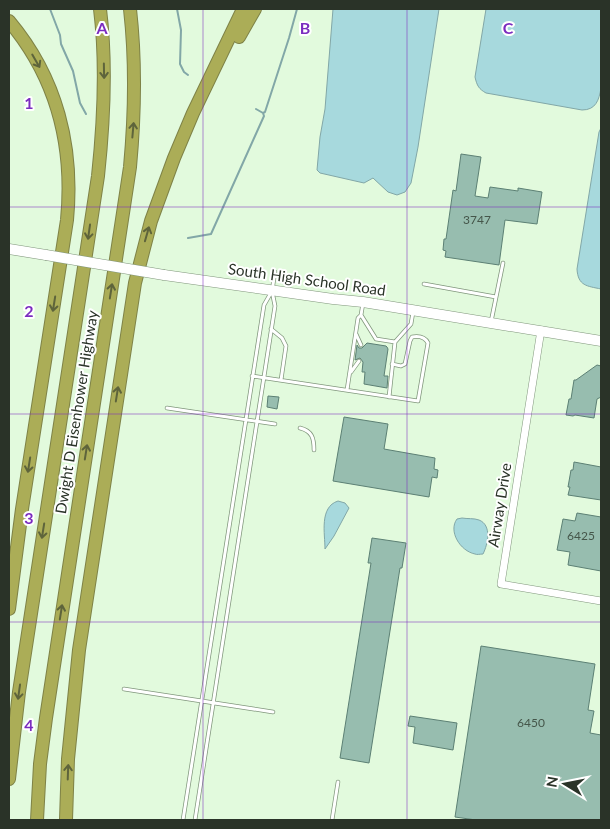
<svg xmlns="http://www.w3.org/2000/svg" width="610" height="829" font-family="Lato,sans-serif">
<rect width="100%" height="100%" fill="#e2fadd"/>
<path fill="#a7d9dd" stroke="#82a7a7" d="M333,9H439L418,147L411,183L405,192L397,195L388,192L373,178L364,183L320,173L317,170L320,137L325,109Z
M486,9H601V88C599,100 596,110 582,110L486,93C479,89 477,86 475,77Z
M601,128V289C587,286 578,286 577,269L599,132Z
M338,501L345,503L349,508L334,536L325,549C325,534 319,507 338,501Z
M462,518C467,519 474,518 479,520C492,525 488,544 483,554C480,554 477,555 475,554C460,551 448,531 457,519Z"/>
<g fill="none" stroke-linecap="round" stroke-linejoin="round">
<path stroke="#82a7a7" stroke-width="2" d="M50,9L60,35L61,44L73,71L80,103L86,114
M177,9L181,30L180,64L184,72L188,75
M256,109L263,113
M188,238L211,234L264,116L263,113L265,112L289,38L297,9"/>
</g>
<path fill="#97bdaf" stroke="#5c8074" d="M461,154L481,157L475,196L488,198L490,187L518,191V188L542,192L537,224L505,220L499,265L445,257L446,251L443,250L444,239H446L453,190L456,191Z
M367,343L386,346L387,347L388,349L384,376H388L387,388L364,384L365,372H362L363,362L360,358L355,360L357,345L359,348H362Z
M597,365L601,366V397L597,399L594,418L575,415L573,416L566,415L569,399H571L574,380H576Z
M268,396L279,397L277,409L267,407Z
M344,417L388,424L384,449L435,458L434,469L438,470L437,478L432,477L429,497L333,481Z
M574,462L601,467V500L568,495L570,487H568L571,470H573Z
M577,513L601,517V571L568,565L570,552L557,550L563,519L575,521Z
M372,538L406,543L402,568H400L369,763L340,758L371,563H368Z
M481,646L595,664L588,710L594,711L590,733L601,735V820H476L455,817Z
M410,716L457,723L453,750L413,743L415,727L408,726Z"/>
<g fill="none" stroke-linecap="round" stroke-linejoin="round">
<defs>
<path id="lane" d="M424,284L496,297
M363,303L361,315L376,339L395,342L411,324L413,312
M491,322L503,263
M271,329L282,338L286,346L281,380
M356,334L361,345
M351,372L359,361
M252,376L418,401L428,343C425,337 418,336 412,337L410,341L405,364L401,366L392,364
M347,390L358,318L361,315
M389,397L395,342
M167,408L275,424
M300,428C312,431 314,438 314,450
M124,689L273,712
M183,820L264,305L272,291L275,272
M195,820L275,306L272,291
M332,820L338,782"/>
<path id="street" d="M541,330L501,584L601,601"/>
<path id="secondary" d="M9,249L46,255
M164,275L333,299L363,302L601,341"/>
<path id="highway" d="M9,21C57,78 74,147 67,220L22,509L9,609
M239,37L255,9
M9,779L19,692L98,176C104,120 107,65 100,9
M37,820L40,764L46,718L130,167C135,113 136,62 130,9
M66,820L68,759L79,650L135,283L151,221L174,158L193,113L243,9"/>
</defs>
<use href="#lane" stroke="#80967c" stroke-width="4.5"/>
<use href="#street" stroke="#80967c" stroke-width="8"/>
<use href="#secondary" stroke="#80967c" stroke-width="11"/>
<use href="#highway" stroke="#7e8247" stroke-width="14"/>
<use href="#lane" stroke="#fff" stroke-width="3"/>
<use href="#street" stroke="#fff" stroke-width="7"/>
<use href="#secondary" stroke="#fff" stroke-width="10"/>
<use href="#highway" stroke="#abad57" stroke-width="12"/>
<defs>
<path id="secondary-bridge" d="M46,255L164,275"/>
</defs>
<use href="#secondary-bridge" stroke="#80967c" stroke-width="11" stroke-linecap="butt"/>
<use href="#secondary-bridge" stroke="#fff" stroke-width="10"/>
</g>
<defs><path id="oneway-shaft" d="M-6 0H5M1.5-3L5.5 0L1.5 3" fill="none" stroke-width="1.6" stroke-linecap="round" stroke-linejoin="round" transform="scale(1.25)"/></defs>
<g stroke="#5e643b">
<use href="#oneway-shaft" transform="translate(36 61) rotate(60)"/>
<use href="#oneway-shaft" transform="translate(104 71) rotate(89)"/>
<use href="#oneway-shaft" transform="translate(133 130) rotate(-85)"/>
<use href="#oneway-shaft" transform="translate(89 232) rotate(98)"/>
<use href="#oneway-shaft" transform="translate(147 234) rotate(-74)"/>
<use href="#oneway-shaft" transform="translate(111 291) rotate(-81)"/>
<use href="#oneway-shaft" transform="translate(54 304) rotate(99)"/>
<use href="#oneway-shaft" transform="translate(117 394) rotate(-81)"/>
<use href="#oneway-shaft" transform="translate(86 452) rotate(-81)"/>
<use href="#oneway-shaft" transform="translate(29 465) rotate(99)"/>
<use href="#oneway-shaft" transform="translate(43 531) rotate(99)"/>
<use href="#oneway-shaft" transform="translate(61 612) rotate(-81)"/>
<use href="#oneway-shaft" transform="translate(19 692) rotate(98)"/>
<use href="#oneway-shaft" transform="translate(68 772) rotate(-88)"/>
</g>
<path fill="none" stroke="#7b2cbf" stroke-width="1" stroke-opacity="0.55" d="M203,9V820M407,9V820M9,207H601M9,414H601M9,622H601"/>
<g text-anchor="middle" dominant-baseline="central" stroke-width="4" stroke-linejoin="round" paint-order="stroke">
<g font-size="12" fill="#45564a">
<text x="477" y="219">3747</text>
<text x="581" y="535">6425</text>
<text x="531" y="722">6450</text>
</g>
<g font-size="15" fill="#2a3328" stroke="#fff">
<text transform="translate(307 279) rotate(8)">South High School Road</text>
<text transform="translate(76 412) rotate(-81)">Dwight D Eisenhower Highway</text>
<text transform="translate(499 505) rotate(-81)">Airway Drive</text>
</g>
</g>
<g font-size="16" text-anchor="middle" font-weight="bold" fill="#7b2cbf" stroke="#fff" stroke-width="4" stroke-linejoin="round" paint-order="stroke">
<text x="102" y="34">A</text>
<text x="305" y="34">B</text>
<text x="508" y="34">C</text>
<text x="29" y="109">1</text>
<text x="29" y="317">2</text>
<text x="29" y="524">3</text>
<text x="29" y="731">4</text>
</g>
<rect width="610" height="829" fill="none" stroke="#2a3328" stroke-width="20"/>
<g transform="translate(565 784) rotate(280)" stroke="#ffffff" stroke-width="4" paint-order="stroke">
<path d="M0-4L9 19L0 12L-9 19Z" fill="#2a3328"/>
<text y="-8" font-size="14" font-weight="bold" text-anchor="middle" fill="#2a3328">N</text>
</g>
</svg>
